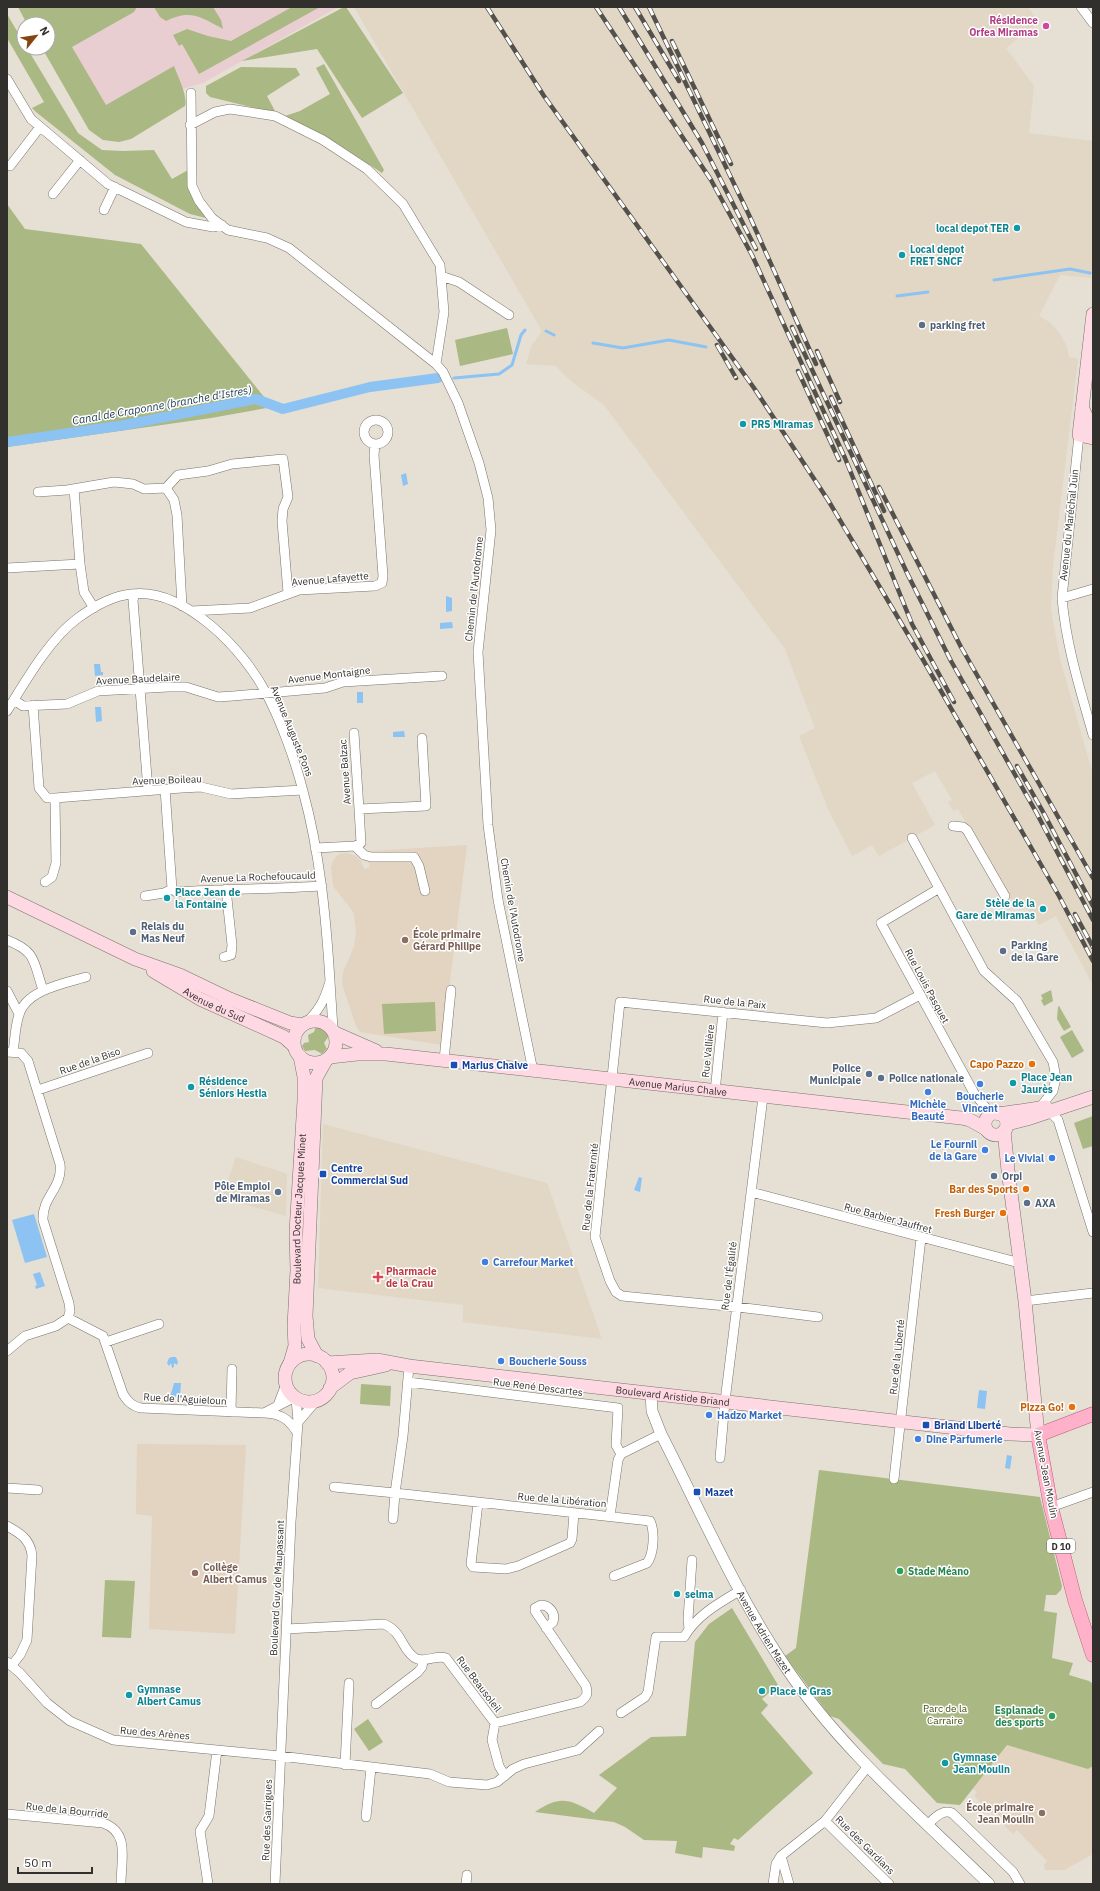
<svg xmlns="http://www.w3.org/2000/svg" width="1100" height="1891" font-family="'IBM Plex Sans',sans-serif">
<rect width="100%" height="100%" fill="#e5dfd4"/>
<path fill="#e1d7c4" d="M354,7H1028L1038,22L1006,48L1034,86L1029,133L1093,141V260L1091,278L1060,275L1039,316L1051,323L1060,334L1067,347L1069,357L1078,359L1053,566L1051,610L1060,659L1093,775V985L1056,916L1039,925L1029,910L1019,905L1014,904L958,809L953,811L948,802L952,800L935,771L912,783L935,825L879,856L872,845L852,856L828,809L799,736L815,728L785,649L604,405L571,381L556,366L526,364L532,345L542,331Z
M323,1124L547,1183L602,1339L463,1322V1305L318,1288Z
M236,1157L287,1174L286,1216L222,1198Z"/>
<path fill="#e9ced1" d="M33,7H338L203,83L182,89L105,133L48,24Z"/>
<path fill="#e3d3c1" d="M467,845L442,1045L360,1032L356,1026L342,984L343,972L354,947L356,932L354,913L333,886L331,867L334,859L339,854L347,853L356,856L361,861L364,869L369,868L371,851Z
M137,1444L246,1445L235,1634L149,1629L152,1516L136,1514Z
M1007,1745L1088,1769L1093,1766V1854L1064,1870H1045L1044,1865L1047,1861L1017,1830L1013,1834L974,1796L977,1792L973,1789Z"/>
<path fill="#aab883" d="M18,7H137L134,12L72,47L106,105L174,66C178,77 188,96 185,106L131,139L119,142L103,140L89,130L42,48H48V24H27Z
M154,7H213L221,20L223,29C200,17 191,9 166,21L160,17Z
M292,7H320L199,74L182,44L179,46L173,35L187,29L208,36L231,41Z
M344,7H346L403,93L362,118L317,49L242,61Z
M7,14L24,43V48H27L78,133L102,150L123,151L154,150L172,179L188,170L210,219L190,214L115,175L36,112L32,108L44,102L7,38Z
M324,64L384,170L382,173L338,144L285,116L300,111L330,94L316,68Z
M241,67L296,68L300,75L267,96L276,113L210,97L206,93V86Z
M7,204L25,229L141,244L272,407L211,418L7,447Z
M507,328L513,354L460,366L455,340Z
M1051,990L1053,1001L1044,1006L1041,1000L1043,999L1041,995Z
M435,1002L436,1031L384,1034L382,1004Z
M1059,1006L1071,1027L1064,1031L1057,1019L1058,1007Z
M316,1026L325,1030L329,1036L324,1043L327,1049L322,1054L315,1050L305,1051L302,1046L304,1043L309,1042L308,1035L314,1032Z
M1072,1030L1084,1051L1072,1058L1060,1037Z
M1093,1116V1146L1083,1149L1074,1123Z
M361,1384L391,1386L390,1406L360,1404Z
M819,1470L1040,1497L1062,1586L1061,1590L1056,1595H1046L1044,1611L1057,1613L1052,1658L1073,1663L1069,1675L1089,1681L1093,1684V1766L1088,1769L1007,1745L960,1805L937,1803L905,1769L883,1764L839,1719L830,1716L785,1656L796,1648Z
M105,1580L135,1581L131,1638L102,1637Z
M732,1608L778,1685L762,1699L768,1705L761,1713L813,1773L738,1840L734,1838L730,1844L735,1846L734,1851L703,1847L702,1858L675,1853L677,1841L644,1840L625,1827L614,1822L535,1812C560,1795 569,1799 594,1813L617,1788L599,1775L651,1737L686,1736L695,1642L709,1624Z
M368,1719L383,1742L369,1751L354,1729Z"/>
<path fill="#8cc3f3" d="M406,473L408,484L403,486L401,475Z
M446,596L452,598V611L446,612Z
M452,622L453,628L440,629V623Z
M94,664H100L101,672H103V675L95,676Z
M357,692H363V703H357Z
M95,707H101L102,721L96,722Z
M404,731L405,737H393V732Z
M639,1177L642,1178L640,1192L634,1190Z
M34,1214L47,1257L25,1263L12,1220Z
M40,1272L45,1286L36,1289L35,1286L37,1285L33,1274Z
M172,1357H176L178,1362L177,1365L174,1363V1367L172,1368L171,1363L169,1366L167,1363L169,1358Z
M174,1383H181L180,1396L170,1397Z
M979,1390L987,1391L985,1409L977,1408Z
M1007,1455L1012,1456L1010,1469L1005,1468Z"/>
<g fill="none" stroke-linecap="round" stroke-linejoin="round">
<path stroke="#8cc3f3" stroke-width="3" d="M994,280L1070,269L1090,273
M897,296L928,292
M546,331L554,335
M593,343L623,348L669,340L706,347
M454,378L499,374L512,365L521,335L525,330"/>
<path stroke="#8cc3f3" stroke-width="10" d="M7,442L125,425L256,399L283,409L370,387L438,378"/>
<defs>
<path id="minor" d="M1081,7L1093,23
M7,79L31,119L108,184L186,222L213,227L222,225
M191,93L192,186L199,201L212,218L228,230L267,238L289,248L436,364
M190,125L215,112L230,109L275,116L323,140L367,169L403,204L440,265L444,312L436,364L443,372L458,403L479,463L488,498L491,530L478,652L488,825L498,900L533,1071
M10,166L40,127
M53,194L80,160
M104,210L115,187
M441,276L459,282L509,315
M364 432a12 12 0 1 1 24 0a12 12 0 1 1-24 0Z
M1079,435L1062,598C1066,645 1080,689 1093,735
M74,489L80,564L84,592L94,608
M38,492L67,490L114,482L133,484L144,489L166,488
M7,568L80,564
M135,594L133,600L148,790
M1062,598L1093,589
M182,606L177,515L174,500L166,488L178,475L208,471L232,464L283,459L288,497L283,509L282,521L288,593
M191,611L250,608L299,590L375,586L382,583L383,576L374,455L375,444
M14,700L23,706L67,704L98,691L168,687H186L218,697L233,696L325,688L343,682L442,676
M33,705L39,788L47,798H55L56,863L52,877L45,882
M7,711C25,682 50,638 78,618C93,607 112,596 131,594C184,587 244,650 266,693C281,721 295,760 303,791C320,853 326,917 330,981
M354,733L359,809
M165,789L172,889L176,892C225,889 274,889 322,886
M55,798L182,788L201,787L231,794L303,790
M953,826L963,827L967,830L1005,896
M912,838L984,971L1017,1001L1053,1062L1056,1078L1053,1091L1038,1110
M355,846L364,855L371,857H414L419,866L425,891
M315,848L355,846L361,843L359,809L426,806L422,738
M938,889L881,923L974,1093L991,1114
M145,896L164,893L172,889
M7,940C37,952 33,961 43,990
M224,957L231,955L232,945L226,889
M7,991L19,1014
M307,1022C320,1009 325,999 330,981L333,1029
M7,1052L21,1053L28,1061L60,1164C63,1188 42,1196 43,1220L69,1303L70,1311L68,1318
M13,1052C15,1040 15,1026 19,1015C26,990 65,983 86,977
M444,1060L451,990
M38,1090L148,1053
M715,1092L723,1012
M1050,1112L1058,1120L1093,1232
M751,1192L1020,1263
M1025,1301L1093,1293
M818,1317L737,1307L622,1296L616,1292L610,1281L595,1237L620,1002L827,1023L876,1018L920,995
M106,1342L159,1324
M7,1351L25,1336L56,1326L68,1318L103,1336L123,1394C128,1402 132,1406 141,1408L264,1413L295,1397
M409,1366L403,1436L395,1493L650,1521C655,1531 654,1554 647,1563L614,1576
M408,1382L618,1408L616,1445L621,1454
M278,1405L286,1384
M231,1412L232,1369
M265,1413C280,1414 288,1418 296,1431
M298,1422L316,1401
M720,1458L725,1401L763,1097
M894,1479L921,1238
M334,1487L395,1493L393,1519
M7,1488L38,1490
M478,1503L471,1564L473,1567L506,1569L518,1566L570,1543L572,1539L574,1513
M1051,1507L1093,1492
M610,1516L618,1460L621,1454L661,1434
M7,1526C20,1533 30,1539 32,1555L27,1640L20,1655L12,1665
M286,1629L384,1624C403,1632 401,1649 415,1658C425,1664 436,1654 446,1658L495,1723L580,1702C587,1697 588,1694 586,1686L535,1611V1608L541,1605C549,1605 556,1613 553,1622L546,1628
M689,1629L688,1619L692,1560
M7,1662L20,1673L47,1703L70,1721L113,1740L280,1756L430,1774L449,1782L487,1785L497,1782L513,1769L524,1764L578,1750L599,1731
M376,1704L418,1672L422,1667L423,1660
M621,1713L645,1697L648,1692L656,1637H684C697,1615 719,1603 741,1590
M495,1723L492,1740L499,1766L505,1776
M345,1765L349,1683
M7,1814L103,1823C130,1832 121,1860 121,1884
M366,1817L371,1768
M825,1821L889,1884
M928,1824C935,1818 942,1809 952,1813L1013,1872L1020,1884
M781,1856L789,1884
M208,1884L200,1831L209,1816L217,1750
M275,1884L291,1522L298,1422L296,1398
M466,1884L467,1875
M773,1884L776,1864L781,1856L825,1821L868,1766"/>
<g id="tertiary">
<path id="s1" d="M651,1393L652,1411L661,1434C700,1510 737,1596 785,1666C840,1749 919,1815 989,1884"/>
</g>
<g id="secondary">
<path d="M1093,314L1079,435L1093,438"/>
<path d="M1082,407L1093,431"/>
<path d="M7,897L135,959L180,975L230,999L290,1023L302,1025"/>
<path id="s2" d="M153,971L200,999L284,1037L294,1046"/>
<circle cx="315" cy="1042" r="21"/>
<path d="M335,1033L376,1051"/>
<path id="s3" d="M330,1057L357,1054H386L961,1118L970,1120L986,1129"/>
<circle cx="996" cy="1124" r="11"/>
<path d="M999,1114L1046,1107"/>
<path d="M1007,1124L1027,1119L1093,1097"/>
<circle cx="309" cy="1378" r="24"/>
<path d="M317,1356L308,1339L306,1316L316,1078L326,1060"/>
<path id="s4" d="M290,1363L295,1346L294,1326L297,1270L296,1232L304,1101V1077L300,1056"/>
<path id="s5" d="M327,1363L377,1360L409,1366L1010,1434L1038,1435L1025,1301L1008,1170L1004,1131"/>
<path d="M330,1388L350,1373L386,1365"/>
</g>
<path id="primary" d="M1093,1414L1038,1435L1051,1507L1075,1600L1093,1655"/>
</defs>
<use href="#minor" stroke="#7a746a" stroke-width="10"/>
<use href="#tertiary" stroke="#7a746a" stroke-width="12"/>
<use href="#secondary" stroke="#7a746a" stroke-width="14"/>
<use href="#primary" stroke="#b66279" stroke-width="15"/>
<use href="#minor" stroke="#fff" stroke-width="9"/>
<use href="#tertiary" stroke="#fff" stroke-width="11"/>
<use href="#secondary" stroke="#fed8e3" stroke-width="13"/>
<use href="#primary" stroke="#feb1c8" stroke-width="14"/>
<defs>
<path id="rail" d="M487,7L544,96L754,388L828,500L922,658L1059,896L1093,961
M596,7L711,180L752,255L845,458L912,624L954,702
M619,7L702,143L756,249
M635,7L679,81
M649,7L749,215L816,364
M672,41L731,164
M792,327L908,575L951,661L1036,812L1093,920
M717,345L736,378
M817,351L840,402
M798,371L839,460
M831,397L884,511
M879,487L961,647L1093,878
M1017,766L1042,810L1093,906
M1075,914L1093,947"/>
</defs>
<use href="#rail" stroke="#54514c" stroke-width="4.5"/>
<use href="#rail" stroke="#fff" stroke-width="3" stroke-dasharray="9" stroke-linecap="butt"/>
</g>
<circle fill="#d1479c" stroke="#fff" stroke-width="1.5" cx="1046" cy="26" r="4"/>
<g fill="#0f9aa8" stroke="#fff" stroke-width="1.5">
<circle cx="1017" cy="228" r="4"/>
<circle cx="902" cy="255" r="4"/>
<circle cx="743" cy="424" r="4"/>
<circle cx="167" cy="898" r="4"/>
<circle cx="1043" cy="909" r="4"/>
<circle cx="1013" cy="1083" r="4"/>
<circle cx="191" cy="1087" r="4"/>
<circle cx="677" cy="1594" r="4"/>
<circle cx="762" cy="1691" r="4"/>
<circle cx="129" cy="1695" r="4"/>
<circle cx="945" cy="1763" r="4"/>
</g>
<g fill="#5c6f8a" stroke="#fff" stroke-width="1.5">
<circle cx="922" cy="325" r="4"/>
<circle cx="133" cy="932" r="4"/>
<circle cx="1003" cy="951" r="4"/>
<circle cx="869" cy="1074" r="4"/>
<circle cx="881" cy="1078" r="4"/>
<circle cx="994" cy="1176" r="4"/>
<circle cx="278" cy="1192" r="4"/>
<circle cx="1027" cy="1203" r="4"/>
</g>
<g fill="#8d6e63" stroke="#fff" stroke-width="1.5">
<circle cx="405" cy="940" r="4"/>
<circle cx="195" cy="1573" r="4"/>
<circle cx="1042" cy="1813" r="4"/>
</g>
<g fill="#e8710a" stroke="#fff" stroke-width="1.5">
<circle cx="1032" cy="1064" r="4"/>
<circle cx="1026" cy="1189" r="4"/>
<circle cx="1003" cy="1213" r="4"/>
<circle cx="1072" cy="1407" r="4"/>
</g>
<g fill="#1a4fb4" stroke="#fff" stroke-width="1.5">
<rect x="450" y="1061" width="8" height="8" rx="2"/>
<rect x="319" y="1170" width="8" height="8" rx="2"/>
<rect x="922" y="1421" width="8" height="8" rx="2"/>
<rect x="693" y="1488" width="8" height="8" rx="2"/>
</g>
<g fill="#3f7fe0" stroke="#fff" stroke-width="1.5">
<circle cx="980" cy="1084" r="4"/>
<circle cx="928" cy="1092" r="4"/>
<circle cx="985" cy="1150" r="4"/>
<circle cx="1052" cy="1158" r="4"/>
<circle cx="485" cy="1262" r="4"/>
<circle cx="501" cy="1361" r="4"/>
<circle cx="709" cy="1415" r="4"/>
<circle cx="918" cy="1439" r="4"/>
</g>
<path fill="#e0444e" stroke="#fff" stroke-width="1.5" d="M376 1271h4v4h4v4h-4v4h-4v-4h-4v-4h4z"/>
<g fill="#2e9e5b" stroke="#fff" stroke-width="1.5">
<circle cx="900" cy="1571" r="4"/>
<circle cx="1052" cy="1716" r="4"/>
</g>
<g text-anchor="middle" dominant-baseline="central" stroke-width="3" stroke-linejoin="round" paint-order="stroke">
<rect fill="#fff" stroke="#706e6b" stroke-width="1" x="1047" y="1539" width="28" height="14" rx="3"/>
<g font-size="9" font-weight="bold" fill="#32302c">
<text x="1061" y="1546">D 10</text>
</g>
<g font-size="10" font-weight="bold" fill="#b23c85" stroke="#fff" text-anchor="end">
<text x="1038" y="20">Résidence<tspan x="1038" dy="12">Orfea Miramas</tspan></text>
</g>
<g font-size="10" font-weight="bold" fill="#0d838f" stroke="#fff" text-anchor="start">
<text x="1009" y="228" text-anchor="end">local depot TER</text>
<text x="910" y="249">Local depot<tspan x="910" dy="12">FRET SNCF</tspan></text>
<text x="751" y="424">PRS Miramas</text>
<text x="175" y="892">Place Jean de<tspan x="175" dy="12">la Fontaine</tspan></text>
<text x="1035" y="903" text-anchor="end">Stèle de la<tspan x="1035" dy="12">Gare de Miramas</tspan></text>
<text x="1021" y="1077">Place Jean<tspan x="1021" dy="12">Jaurès</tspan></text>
<text x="199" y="1081">Résidence<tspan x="199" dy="12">Séniors Hestia</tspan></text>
<text x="685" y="1594">selma</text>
<text x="137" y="1689">Gymnase<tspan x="137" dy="12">Albert Camus</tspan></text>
<text x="770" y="1691">Place le Gras</text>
<text x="953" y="1757">Gymnase<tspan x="953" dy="12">Jean Moulin</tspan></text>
</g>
<g font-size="10" font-weight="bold" fill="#4e5e75" stroke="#fff" text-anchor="start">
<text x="930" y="325">parking fret</text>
<text x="141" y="926">Relais du<tspan x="141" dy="12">Mas Neuf</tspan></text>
<text x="1011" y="945">Parking<tspan x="1011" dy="12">de la Gare</tspan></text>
<text x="861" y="1068" text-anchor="end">Police<tspan x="861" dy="12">Municipale</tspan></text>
<text x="889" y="1078">Police nationale</text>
<text x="1002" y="1176">Orpi</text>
<text x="270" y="1186" text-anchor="end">Pôle Emploi<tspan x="270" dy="12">de Miramas</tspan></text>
<text x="1035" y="1203">AXA</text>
</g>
<g font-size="10" fill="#32302c" stroke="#fff">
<text transform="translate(1069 525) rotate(-84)">Avenue du Maréchal Juin</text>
<text transform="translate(330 579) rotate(-5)">Avenue Lafayette</text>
<text transform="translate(474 589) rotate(-84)">Chemin de l'Autodrome</text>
<text transform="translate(329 675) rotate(-7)">Avenue Montaigne</text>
<text transform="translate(138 679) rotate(-3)">Avenue Baudelaire</text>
<text transform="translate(292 731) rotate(68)">Avenue Auguste Pons</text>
<text transform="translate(345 772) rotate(-94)">Avenue Balzac</text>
<text transform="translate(167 780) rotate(-2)">Avenue Boileau</text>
<text transform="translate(258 877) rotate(-2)">Avenue La Rochefoucauld</text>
<text transform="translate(513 910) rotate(80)">Chemin de l'Autodrome</text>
<text transform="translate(927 986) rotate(62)">Rue Louis Pasquet</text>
<text transform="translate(735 1002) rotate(6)">Rue de la Paix</text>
<text stroke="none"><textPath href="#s2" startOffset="70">Avenue du Sud</textPath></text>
<text transform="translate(708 1051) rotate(-84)">Rue Vallière</text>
<text transform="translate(90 1061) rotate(-19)">Rue de la Biso</text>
<text stroke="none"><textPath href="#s3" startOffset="350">Avenue Marius Chalve</textPath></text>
<text transform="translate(590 1187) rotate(-84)">Rue de la Fraternité</text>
<text stroke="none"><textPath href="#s4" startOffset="155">Boulevard Docteur Jacques Minet</textPath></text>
<text transform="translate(888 1218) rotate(15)">Rue Barbier Jauffret</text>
<text transform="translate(729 1276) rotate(-83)">Rue de l'Égalité</text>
<text transform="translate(897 1357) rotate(-84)">Rue de la Liberté</text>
<text transform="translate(538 1387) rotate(7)">Rue René Descartes</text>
<text stroke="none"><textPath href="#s5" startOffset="348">Boulevard Aristide Briand</textPath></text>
<text transform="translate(185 1399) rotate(3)">Rue de l'Aguieloun</text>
<text transform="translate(1046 1474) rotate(79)">Avenue Jean Moulin</text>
<text transform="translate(562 1500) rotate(5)">Rue de la Libération</text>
<text transform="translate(277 1588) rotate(-87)">Boulevard Guy de Maupassant</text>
<text stroke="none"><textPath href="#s1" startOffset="266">Avenue Adrien Mazet</textPath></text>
<text transform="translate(479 1684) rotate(53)">Rue Beausoleil</text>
<text transform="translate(155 1733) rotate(5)">Rue des Arènes</text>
<text transform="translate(67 1810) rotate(6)">Rue de la Bourride</text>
<text transform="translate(267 1820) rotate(-88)">Rue des Garrigues</text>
<text transform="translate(865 1845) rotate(45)">Rue des Gardians</text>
</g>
<g font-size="10" font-weight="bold" fill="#785e54" stroke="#fff" text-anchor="start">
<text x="413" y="934">École primaire<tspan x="413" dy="12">Gérard Philipe</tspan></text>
<text x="203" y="1567">Collège<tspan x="203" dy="12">Albert Camus</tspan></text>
<text x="1034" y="1807" text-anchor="end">École primaire<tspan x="1034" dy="12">Jean Moulin</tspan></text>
</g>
<g font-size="10" font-weight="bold" fill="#c56008" stroke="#fff" text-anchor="end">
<text x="1024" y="1064">Capo Pazzo</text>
<text x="1018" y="1189">Bar des Sports</text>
<text x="995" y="1213">Fresh Burger</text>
<text x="1064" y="1407">Pizza Go!</text>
</g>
<g font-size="10" font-weight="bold" fill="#164399" stroke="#fff" text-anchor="start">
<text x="462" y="1065">Marius Chalve</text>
<text x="331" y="1168">Centre<tspan x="331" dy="12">Commercial Sud</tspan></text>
<text x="934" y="1425">Briand Liberté</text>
<text x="705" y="1492">Mazet</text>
</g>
<g font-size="10" font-weight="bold" fill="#366cbe" stroke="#fff" text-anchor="start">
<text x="980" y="1096" text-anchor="middle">Boucherie<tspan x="980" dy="12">Vincent</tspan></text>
<text x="928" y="1104" text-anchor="middle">Michèle<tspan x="928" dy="12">Beauté</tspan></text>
<text x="977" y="1144" text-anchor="end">Le Fournil<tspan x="977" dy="12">de la Gare</tspan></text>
<text x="1044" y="1158" text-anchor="end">Le Vivial</text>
<text x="493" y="1262">Carrefour Market</text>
<text x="509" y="1361">Boucherie Souss</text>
<text x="717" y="1415">Hadzo Market</text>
<text x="926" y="1439">Dine Parfumerie</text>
</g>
<g font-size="10" font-weight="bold" fill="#be3a42" stroke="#fff" text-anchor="start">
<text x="386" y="1271">Pharmacie<tspan x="386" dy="12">de la Crau</tspan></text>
</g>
<g font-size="10" font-weight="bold" fill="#27864d" stroke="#fff" text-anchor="start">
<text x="908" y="1571">Stade Méano</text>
<text x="1044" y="1710" text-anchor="end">Esplanade<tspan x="1044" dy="12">des sports</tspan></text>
</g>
<g font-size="10" fill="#445013" stroke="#fff">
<text x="945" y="1708">Parc de la<tspan x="945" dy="12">Carraire</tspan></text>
</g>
<g font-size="11" font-style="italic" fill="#17344d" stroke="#fff">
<text transform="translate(162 405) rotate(-10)">Canal de Craponne (branche d'Istres)</text>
</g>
</g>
<rect width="1100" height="1891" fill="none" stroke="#32302c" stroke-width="16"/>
<g transform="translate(36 36) rotate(60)"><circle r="19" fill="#ffffff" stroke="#adacab"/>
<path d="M0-3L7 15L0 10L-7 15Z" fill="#864412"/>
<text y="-6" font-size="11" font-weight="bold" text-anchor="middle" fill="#32302c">N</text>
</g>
<path d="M18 1867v6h74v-6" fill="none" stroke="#32302c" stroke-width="2"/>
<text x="24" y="1867" font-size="12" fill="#32302c" stroke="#ffffff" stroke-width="3" paint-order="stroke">50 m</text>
</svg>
